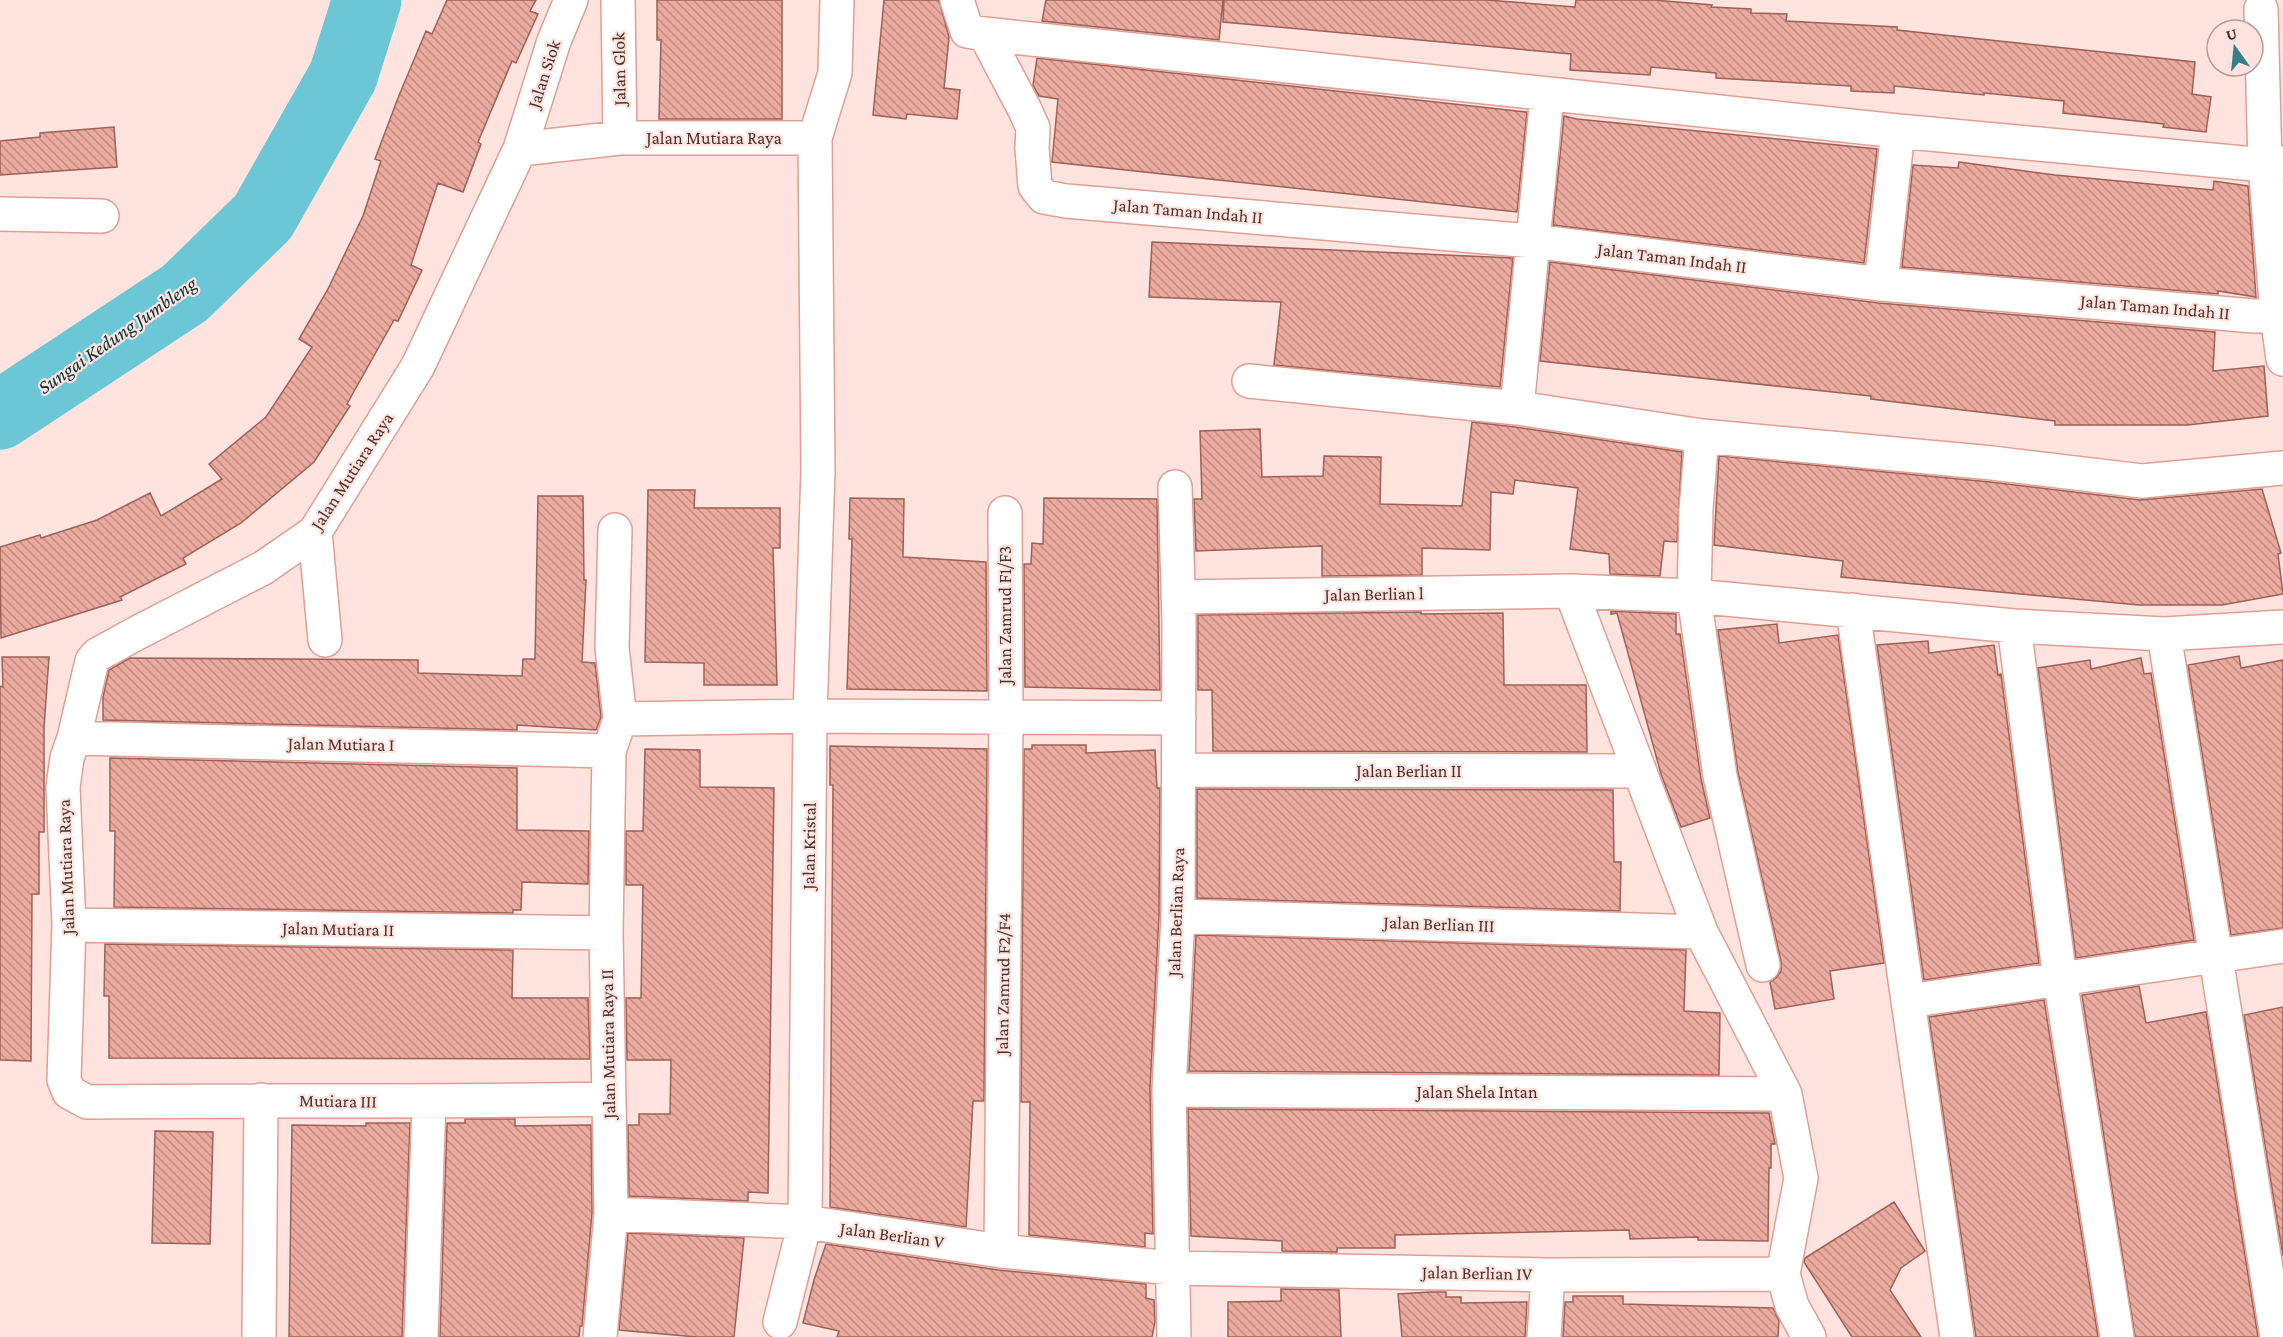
<svg xmlns="http://www.w3.org/2000/svg" width="2283" height="1337" font-family="'Crimson Pro',serif">
<defs>
<pattern id="building-back-hatch" width="6" height="6" patternUnits="userSpaceOnUse" patternTransform="scale(1.5)"><rect width="6" height="6" fill="#ebaa9f"/><path d="M-1 5l2 2M0 0l6 6M5-1l2 2" fill="none" stroke="#c08b82"/></pattern>
</defs>
<rect width="100%" height="100%" fill="#ffe3de"/>
<g fill="none" stroke-linecap="round" stroke-linejoin="round">
<path stroke="#6bc6d6" stroke-width="69" d="M0,415L185,293L263,217L343,76L367,0"/>
</g>
<path fill="url(#building-back-hatch)" stroke="#9c6157" stroke-width="1.5" d="M447,0H536L530,11L538,14L516,63L512,61L478,142L481,144L463,192L438,183L411,265L422,270L398,321L394,320L347,404L350,406L314,462L241,523L183,558L186,564L120,597L122,600L1,638L0,547L40,535L41,538L97,520L150,493L161,516L222,479L209,464L266,417L312,347L299,339L328,289L363,216L381,161L375,159L398,98L426,31L432,34Z
M657,0H782V119H659L661,40H657Z
M884,0H939L949,37L944,88L960,90L957,119L907,114L906,119L873,115Z
M1046,0H1223L1219,40L1042,21Z
M1224,0H1487L1575,7L1576,0H1654L1712,5L1711,7L1751,9V13L1787,14L1786,21L1897,27V30L2195,62L2192,94L2211,97L2206,132L2163,127L2164,124L2063,113L2064,101L2025,97L1984,93V95L1894,86V93L1851,91V86L1716,78V73L1651,67L1650,75L1570,70L1571,54L1223,22Z
M1037,58L1527,112L1517,212L1052,162L1058,99L1039,96L1033,85Z
M1564,116L1577,119L1877,149L1864,263L1553,225Z
M114,127L117,167L0,175V141L40,137V133Z
M1959,162L2055,175L2213,190L2214,181L2248,186L2256,297L2218,291V294L1902,267L1913,165L1958,168Z
M1152,242L1513,258L1500,387L1274,365L1281,302L1149,297Z
M1550,262L1879,303L2215,332L2213,371L2264,366L2268,416L2187,425H2055V421L1871,399V396L1540,361Z
M1472,422L1515,427L1682,452L1677,542L1664,541L1660,576L1610,574L1609,554L1570,549L1578,488L1515,480L1513,494L1491,492L1490,550L1422,548V575L1322,576V546L1196,551L1194,499H1202L1200,431L1260,429L1262,477L1323,476L1324,456L1381,457L1380,504L1462,506Z
M1719,456L1990,482L2140,500L2262,489L2281,553L2278,554L2283,594L2222,605H2139L1841,577L1843,561L1714,545Z
M648,490H695L694,508H780V548H773L777,685H704V663L645,662Z
M538,496H583L584,580H586L582,662L595,663L601,717L596,730L517,725V730L103,720V697L109,670L130,658L418,660V673L522,676L523,659H535Z
M850,498L904,499L903,557L986,562L987,691L847,689L852,539H849Z
M1044,498L1157,499L1160,690L1025,687L1024,564H1031L1032,543L1043,544Z
M1611,611L1676,614V634H1680L1701,779L1710,818L1681,827L1661,774L1617,613L1611,614Z
M1421,612V614L1503,613L1504,685H1586L1587,752L1213,751L1212,690H1198V615Z
M1777,624L1779,643L1838,635L1884,963L1830,971L1834,999L1775,1009L1770,982L1776,978L1781,971V961L1738,773L1718,630Z
M1928,641L1929,653L1994,645L1998,675L2001,674L2039,963L1924,980L1877,645Z
M2239,656L2241,668L2283,660V928L2231,935L2188,665Z
M2,657H49L44,728V832H39V894H32L31,1061L0,1060V686L3,687Z
M2141,658L2144,674L2151,673L2194,940L2076,958L2038,668L2090,660L2091,669Z
M1032,745H1086V753L1155,750L1157,788H1160L1159,915L1150,1089L1153,1234L1145,1233V1247L1029,1235L1030,1102H1021L1024,749H1032Z
M830,746L987,749L984,1101H973L966,1227L830,1207L833,785H830Z
M645,749L700,750V787L774,788L768,1193L748,1192V1201L629,1196L628,1125H639V1114H670L671,1060H627L626,998H641L643,885H626V831H643Z
M110,758L517,768V830L589,831L588,884L522,882L521,910H513V913L114,907L115,831H110Z
M1197,789L1613,790L1614,862H1621L1620,911L1197,898Z
M1196,935L1686,950L1684,1011L1720,1013L1719,1075L1189,1071Z
M105,944L513,950L512,998H588L590,1059L109,1058V996H104Z
M2139,986L2146,1023L2206,1012L2258,1337H2135L2082,995Z
M2044,1000L2098,1337H1976L1929,1017Z
M2283,1007V1256L2244,1015Z
M1188,1109L1769,1113L1775,1144H1771V1168H1769L1768,1241L1698,1240V1237L1630,1239L1629,1230L1395,1235V1248H1337V1252L1282,1251V1241L1191,1236Z
M465,1119H515V1126L591,1125L592,1213L582,1326H580L579,1337H440L447,1123H465Z
M366,1123H410L402,1337H289L292,1125L366,1126Z
M155,1131L213,1132L210,1244L152,1243Z
M1894,1202L1925,1251L1901,1268L1890,1290L1921,1337H1852L1804,1262L1805,1258Z
M628,1233L744,1238L734,1337H696L619,1330Z
M826,1244L998,1270L1146,1284V1298L1154,1300L1155,1322L1152,1337H837L839,1331L803,1323L814,1280Z
M1281,1289L1339,1290L1341,1337H1228V1302L1281,1301Z
M1430,1292H1446V1297H1461V1303L1527,1302L1525,1337H1402L1398,1294Z
M1573,1296H1623V1304L1773,1308L1779,1321L1778,1337H1563L1565,1302H1573Z"/>
<g fill="none" stroke-linecap="round" stroke-linejoin="round">
<defs>
<path id="street" d="M571,0L554,41L520,149L418,366L315,532L263,568L135,634L97,655L92,661L74,738L67,758L63,787L69,925L64,1080L69,1092L87,1102C261,1100 435,1102 609,1099
M618,0L620,138
M957,0L967,31L985,34L1898,131L2265,165L2277,315L2283,359
M2261,9L2265,165L2283,163
M985,34L1025,110L1033,128L1032,148L1035,186L1044,197L1066,201L1532,241L1881,284L2254,316L2277,315
M520,149L620,138H815
M0,214L102,216
M1881,284L1898,131
M1249,381L1517,408L1702,436
M1517,408L1547,95
M315,532L325,640
M1571,591L1701,932L1785,1094L1801,1178L1783,1274L1792,1306L1809,1337
M1178,597L1571,591L1694,596L2014,626L2060,979L1908,1001L1957,1337
M1853,610L1908,1001
M2014,626L2164,634
M620,719L810,716L1179,718
M74,738L609,751
M1179,770L1639,771
M1178,916L1701,932
M69,925L606,933
M1763,965L1720,776L1694,596L1696,510L1702,436L1992,463L2142,481L2283,468
M1169,1090L1785,1094
M611,1214L805,1222L1001,1251L1172,1268L1548,1275L1783,1274
M1001,1251L1006,718L1005,513
M780,1322L805,1222L810,716L818,470L815,138L835,73L837,0
M259,1337L261,1100
M421,1337L429,1102
M600,1337L611,1214L606,933L609,751L620,719L612,648L615,530
M1174,1337L1169,1090L1178,916L1179,621L1175,487
M1544,1337L1548,1275
M2117,1337L2060,979L2283,946
M2277,1337L2164,634L2283,627"/>
</defs>
<use href="#street" stroke="#df9f94" stroke-width="36"/>
<use href="#street" stroke="#fff" stroke-width="33"/>
</g>
<g text-anchor="middle" dominant-baseline="central" stroke-width="4.5" stroke-linejoin="round" paint-order="stroke">
<g font-size="18" fill="#4b312d" stroke="#ffe3de">
<text transform="translate(619 69) rotate(-91)">Jalan Glok</text>
<text transform="translate(544 74) rotate(-72)">Jalan Siok</text>
<text x="714" y="138">Jalan Mutiara Raya</text>
<text transform="translate(1188 211) rotate(5)">Jalan Taman Indah II</text>
<text transform="translate(1672 258) rotate(7)">Jalan Taman Indah II</text>
<text transform="translate(2155 307) rotate(5)">Jalan Taman Indah II</text>
<text transform="translate(352 471) rotate(-57)">Jalan Mutiara Raya</text>
<text transform="translate(1374 594) rotate(-1)">Jalan Berlian l</text>
<text transform="translate(1005 615) rotate(-90)">Jalan Zamrud F1/F3</text>
<text transform="translate(341 744) rotate(1)">Jalan Mutiara I</text>
<text x="1409" y="771">Jalan Berlian II</text>
<text transform="translate(809 846) rotate(-89)">Jalan Kristal</text>
<text transform="translate(66 867) rotate(-92)">Jalan Mutiara Raya</text>
<text transform="translate(1176 912) rotate(-88)">Jalan Berlian Raya</text>
<text transform="translate(1439 924) rotate(2)">Jalan Berlian III</text>
<text transform="translate(338 929) rotate(1)">Jalan Mutiara II</text>
<text transform="translate(1003 984) rotate(-89)">Jalan Zamrud F2/F4</text>
<text transform="translate(608 1044) rotate(-91)">Jalan Mutiara Raya II</text>
<text x="1477" y="1092">Jalan Shela Intan</text>
<text transform="translate(338 1101) rotate(1)">Mutiara III</text>
<text transform="translate(892 1235) rotate(8)">Jalan Berlian V</text>
<text transform="translate(1477 1273) rotate(1)">Jalan Berlian IV</text>
</g>
<g font-size="20" font-style="italic" fill="#023037" stroke="#ffe3de">
<text transform="translate(117 335) rotate(-35)">Sungai Kedung Jumbleng</text>
</g>
</g>
<g transform="translate(2235 48) rotate(345)"><circle r="28" fill="#ffe3de" stroke="#b79c97" stroke-width="1.5"/>
<path d="M0-4.5L10 22L0 15L-10 22Z" fill="#387e8a"/>
<text y="-9" font-size="16" font-weight="bold" text-anchor="middle" fill="#4b312d">U</text>
</g>
</svg>
